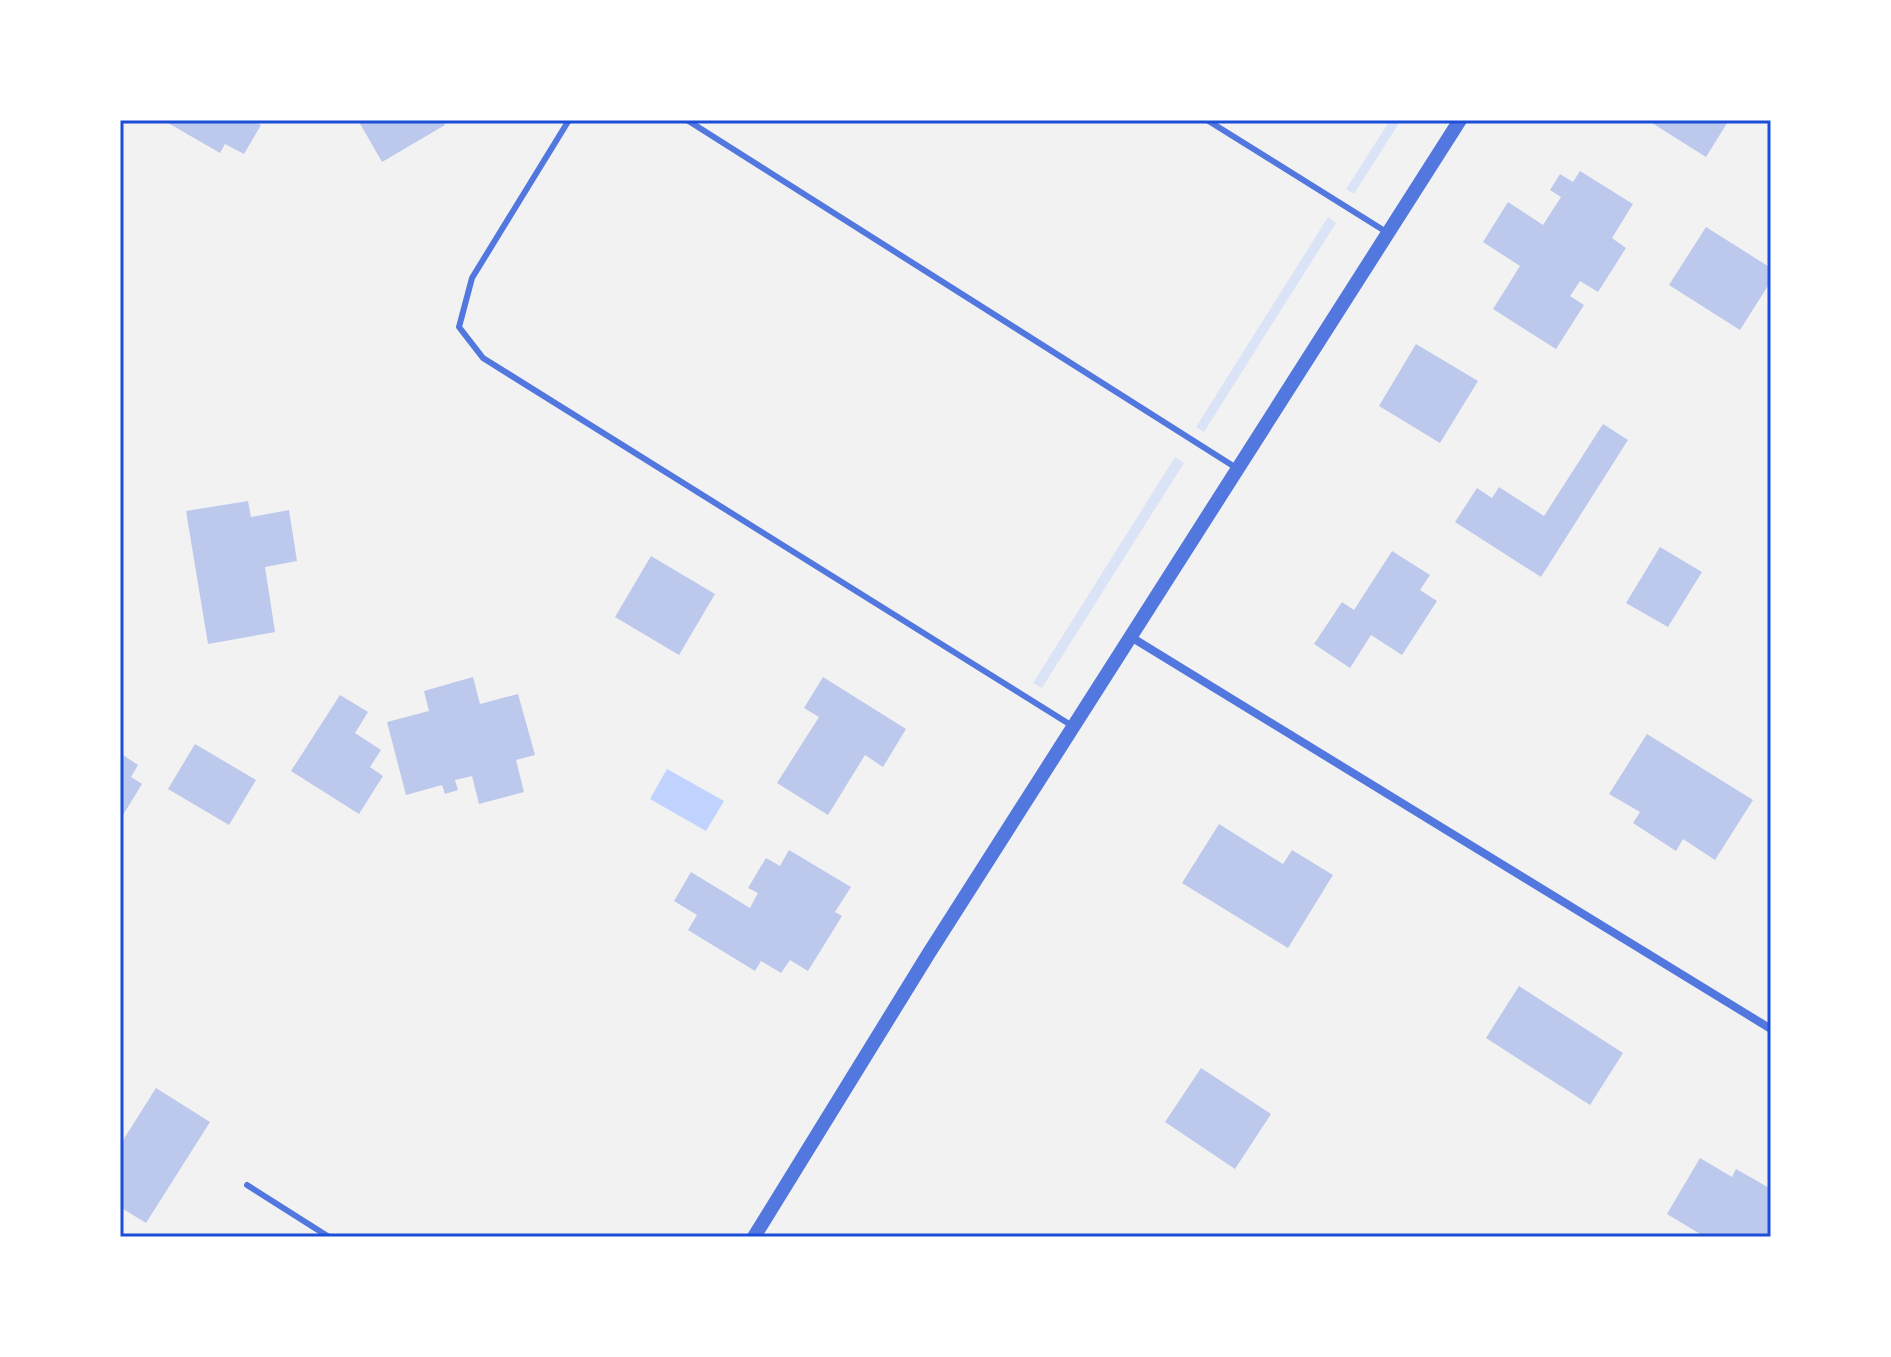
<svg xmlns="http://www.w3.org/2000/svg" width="1891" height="1357" font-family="Helvetica,sans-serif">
<rect width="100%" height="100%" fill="#f2f2f2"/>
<path fill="#dbe4f7" d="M1390,120H1401L1354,194L1346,189Z
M1328,217L1336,223L1204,432L1196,427Z
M1175,457L1184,463L1042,688L1033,683Z"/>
<path fill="#bfd3fe" d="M667,769L724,801L706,831L650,799Z"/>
<path fill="#bdc9ec" d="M163,120H253L261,125L244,154L225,144L220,153Z
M358,120H442L445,125L382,162Z
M1654,120H1729L1706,157L1652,123Z
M1580,171L1633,204L1612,238L1626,248L1598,292L1580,281L1570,296L1584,305L1556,349L1493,309L1520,266L1483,242L1508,202L1543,225L1561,197L1550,190L1560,174L1573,182Z
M1706,227L1771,268V281L1740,330L1669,285Z
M1416,344L1478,381L1440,443L1379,406Z
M1603,424L1628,440L1541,577L1455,522L1477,488L1492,498L1499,487L1544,516Z
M248,501L251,517L289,510L297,561L265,567L275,632L208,644L186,511Z
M1660,547L1702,572L1668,627L1626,603Z
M1392,551L1430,575L1420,590L1437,601L1402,655L1371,635L1350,668L1314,644L1342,602L1354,610Z
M651,556L715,594L679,655L615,617Z
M473,677L480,704L518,694L535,755L516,760L524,792L479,804L472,776L455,780L458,790L445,794L442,785L406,795L387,722L429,711L424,691Z
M823,677L906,729L883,767L865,755L828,815L777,783L819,717L804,708Z
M340,695L368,712L355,733L381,750L370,767L383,776L359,814L291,771Z
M1647,734L1753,800L1715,860L1683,839L1676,851L1633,823L1640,812L1609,794Z
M195,744L256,780L229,825L168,789Z
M120,753L138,765L131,777L142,784L120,820Z
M1219,824L1283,864L1292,850L1333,875L1288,948L1182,883Z
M789,850L851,887L835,912L842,916L808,971L790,960L781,973L761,961L755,971L688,930L697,915L674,901L691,872L750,908L758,893L748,888L766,858L780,866Z
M1519,986L1623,1053L1590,1105L1486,1038Z
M1201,1068L1271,1114L1235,1169L1165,1122Z
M156,1088L210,1122L146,1223L120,1207V1145Z
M1700,1158L1732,1177L1736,1169L1771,1189V1237H1705L1667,1214Z"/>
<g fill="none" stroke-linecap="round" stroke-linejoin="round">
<path stroke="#5277de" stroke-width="6" d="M569,120L472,278L459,327L483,358L1074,727
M687,120L1238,469
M1207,120L1388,233
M247,1185L329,1237"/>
<path stroke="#5277de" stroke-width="8" d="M1131,637L1771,1029"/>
<path stroke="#5277de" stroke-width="14" d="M754,1237L929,953L1460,120"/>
</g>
<rect width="1891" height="1357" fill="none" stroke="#ffffff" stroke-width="244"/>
<rect x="122" y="122" width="1647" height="1113" fill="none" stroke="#1d4ed8" stroke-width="3"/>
</svg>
